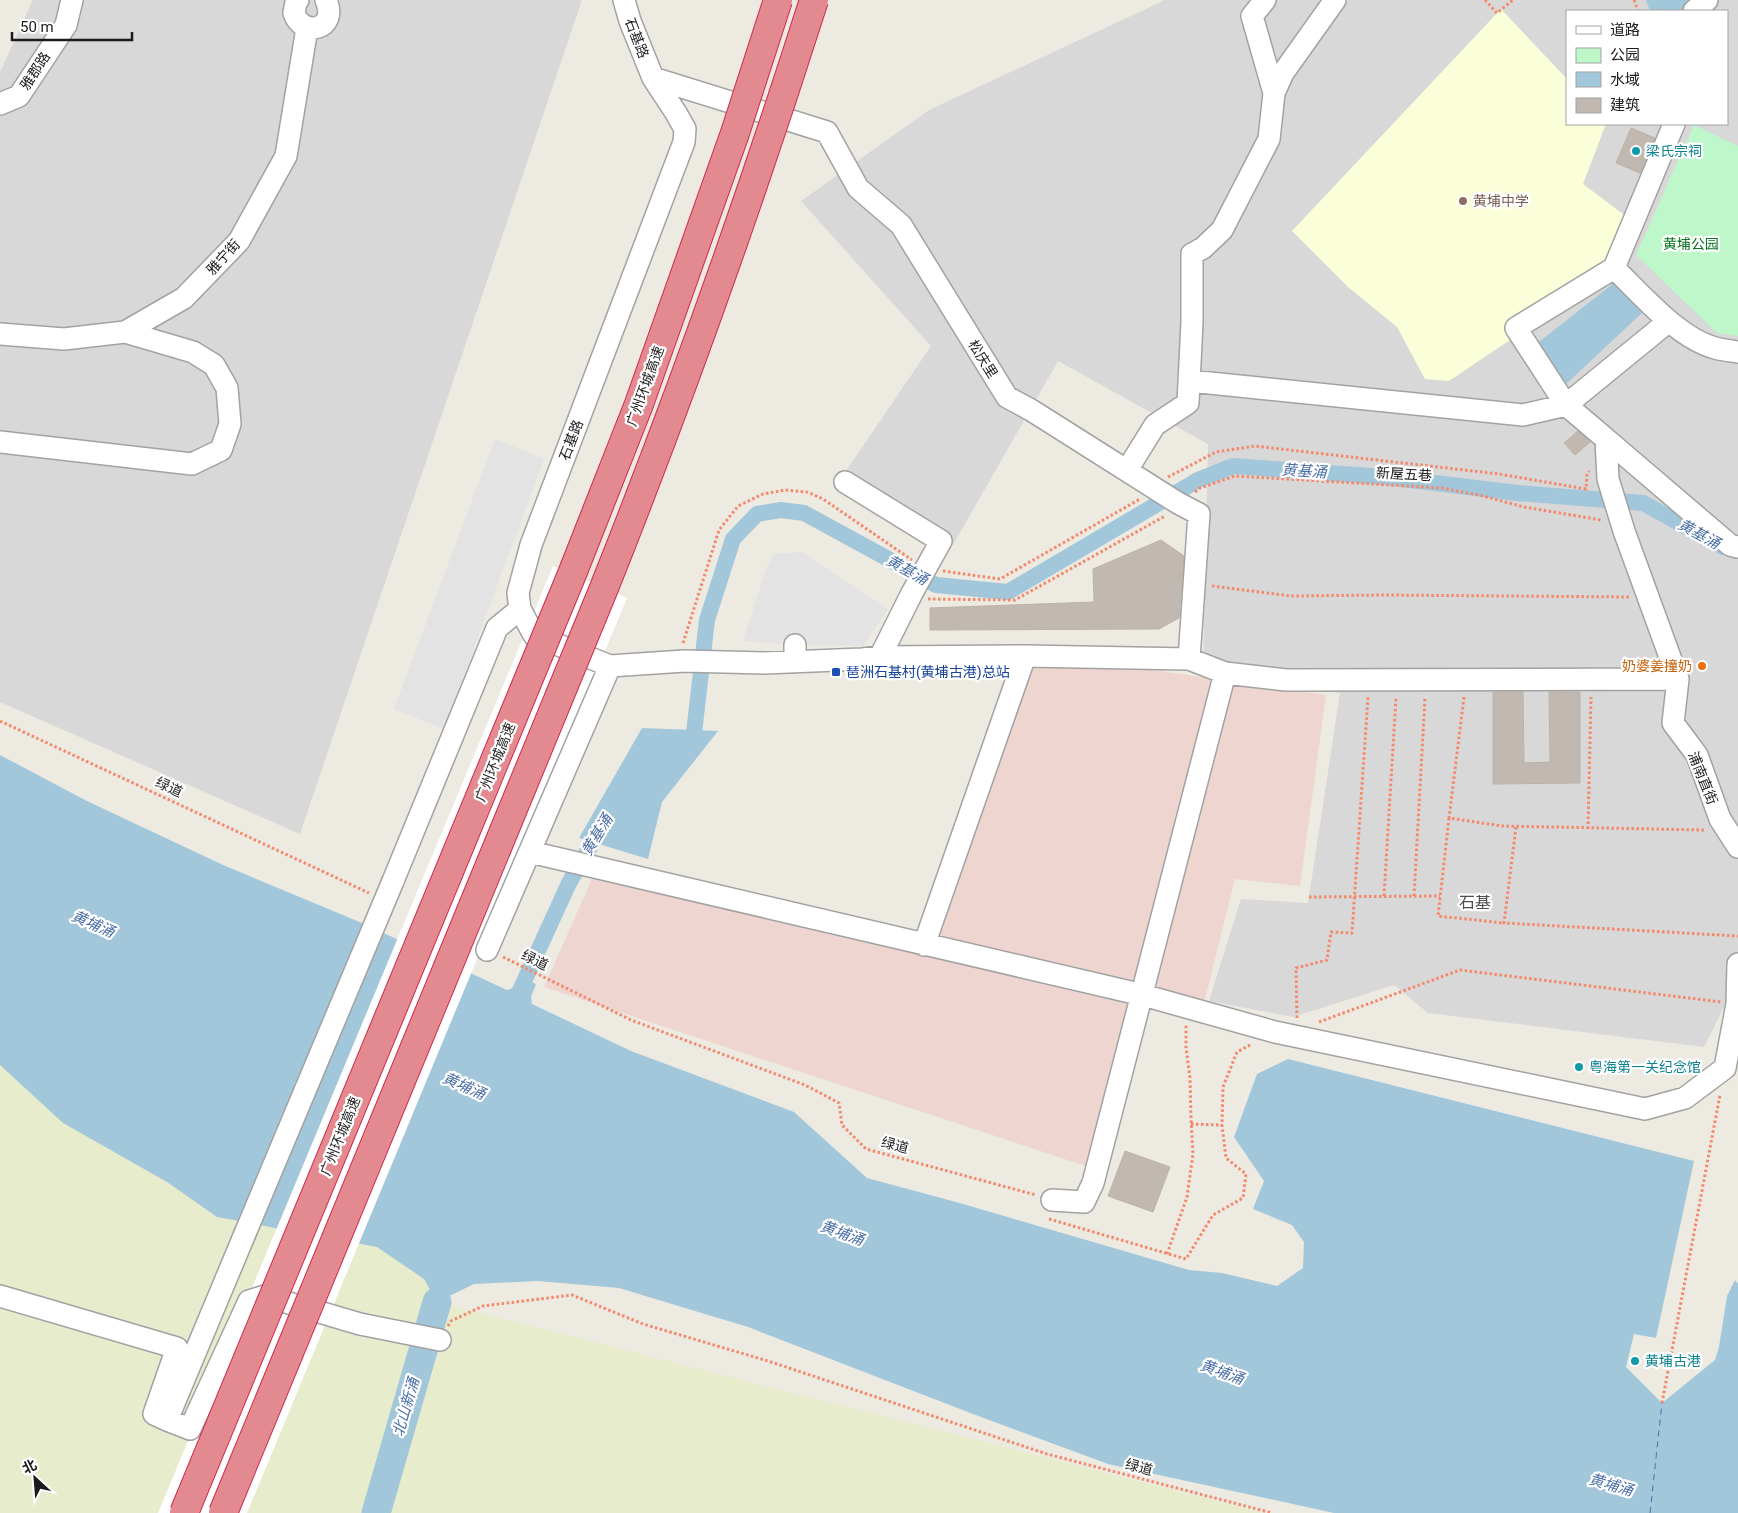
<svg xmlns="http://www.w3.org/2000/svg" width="1738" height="1513" font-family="Roboto,'Noto Sans SC',sans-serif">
<rect width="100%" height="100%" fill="#edeae1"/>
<path fill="#d9d8d8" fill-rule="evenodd" d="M33,0H582L300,834L0,702V72Z
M1163,0H1738V979L1704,1047L1428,1013L1394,985L1293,1017L1209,1001L1241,899L1308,903L1340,693L1203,673L1208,444L1058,361L953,545L846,471L931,346L801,201L929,110L1163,1ZM1567,11H1727V124H1567Z"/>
<path fill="#eed5d0" d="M1111,664L1326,695L1300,886L1235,879L1204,1003L1151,990L1104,1172L544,987L592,879L927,953L1031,668Z"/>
<path fill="#fafed9" d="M1501,9L1567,79V124H1606L1583,184L1627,217L1604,277L1449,381L1425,379L1397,327L1348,287L1292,231Z"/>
<path fill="#e6eccc" d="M0,1053L217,1217L377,1247L424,1279L437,1302L1263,1513H0Z"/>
<path fill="#bef7c9" d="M1694,125L1738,146V336L1717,333L1636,255Z"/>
<path fill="#e3e3e3" d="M495,439L544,459L444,729L394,709Z
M802,552L888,609L863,646L795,645L743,641L768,564L775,554Z"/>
<path fill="#a2c7da" d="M1646,0H1699L1684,11H1650Z
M1615,282L1642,306L1643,312L1564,386L1535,345Z
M642,728L718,731L662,802L648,859L579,838Z
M0,755L87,801L223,865L362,923L507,990L513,988L521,978L536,984L531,997L532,1004L631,1051L794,1112L867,1178L956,1202L1189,1270L1222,1273L1277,1286L1303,1268L1304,1242L1292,1225L1253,1209L1264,1181L1234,1137L1257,1074L1288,1059L1694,1161L1656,1338L1634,1334L1626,1367L1662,1403L1715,1360L1719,1347L1727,1296L1735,1280L1738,1284V1513H1334L1108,1464L973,1414L748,1327L619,1288L538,1281L474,1284L437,1302L424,1279L377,1247L217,1217L167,1182L63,1123L0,1065Z"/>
<path fill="#fff" d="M553,566L627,598L247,1513H158Z"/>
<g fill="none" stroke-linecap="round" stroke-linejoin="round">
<path stroke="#a2c7da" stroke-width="16" d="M681,745L694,733L707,620L733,539L757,514L781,510L804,513L936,585L1008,592L1198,480L1233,466L1385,477L1518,493L1643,503L1723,547
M516,999L569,883L603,824"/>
<path stroke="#a2c7da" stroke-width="29" d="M376,1513L437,1302"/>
<path stroke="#4b6fa7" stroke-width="1" stroke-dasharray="6 5" stroke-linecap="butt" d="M1650,1513L1662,1403"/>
</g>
<path fill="#c1b9b1" stroke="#beb2a4" d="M1631,128L1655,138L1640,173L1616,163Z
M1578,431L1590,442L1575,455L1564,443Z
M1161,540L1184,556L1179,618L1159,629L930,630V608L1094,602L1093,569Z
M1493,692H1523L1524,763L1550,762L1549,692H1580V783L1493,784Z
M1125,1151L1170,1167L1153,1212L1108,1196Z"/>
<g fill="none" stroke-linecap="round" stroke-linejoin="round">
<defs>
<path id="minor" d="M298,0L296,2L294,13C302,38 339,30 326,0
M624,0L630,21L653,78L676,113L685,129L684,142L531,545L518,593L520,609L534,635L610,666L684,661L764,663L862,659L880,657L1025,656L1189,659L1225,673L1286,680L1678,679
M1265,0L1252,16L1274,93
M1694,11L1707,0
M653,78L827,132L858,188L901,225L1007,397L1031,410L1178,503L1199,514L1189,659
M0,104L19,96L66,25L72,0
M1674,124L1614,268C1641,294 1678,338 1715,348C1722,350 1731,351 1738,352
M1614,268L1516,328L1566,405L1606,439L1608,479L1624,531L1678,679L1673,723L1697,755L1720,819L1738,847
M0,334L64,339L125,332L184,298L239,241L286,156L307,28
M1190,381L1523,415L1566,405L1669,321
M1606,439L1730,545L1738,547
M0,442L192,464L221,450L230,424L227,388L214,365L193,352L125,332
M1127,470L1155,425L1188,403L1192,322V254L1203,248L1222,230L1269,139L1274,93L1283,73L1335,0
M845,482L941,541L912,593L880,657
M795,662V645
M530,852L1143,995L1275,1032L1645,1109L1685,1098L1725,1068L1737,1004L1738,964
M393,881L497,628L520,609
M924,945L1025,656
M487,950L610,666
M1052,1200L1084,1202L1093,1183L1225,673
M244,1236L167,1420L190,1429L249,1301L265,1296L360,1324L440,1340
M0,1296L177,1348L154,1414L167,1420"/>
</defs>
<use href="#minor" stroke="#a2a2a2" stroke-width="24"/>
<path stroke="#f5886a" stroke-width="3" stroke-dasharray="2.5 2.5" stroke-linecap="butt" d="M1485,0L1497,13L1513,0
M1634,0L1638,11
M1168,477L1216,452L1255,446L1499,474L1586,489L1587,475L1589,471
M1195,492L1200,488L1235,476L1442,488L1483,496L1524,507L1601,520
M943,571L1000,579L1140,499
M1212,586L1291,596L1385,595L1630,597
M928,599L1015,600L1165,516
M683,643L719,530L738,506L763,494L785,490L807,492L823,499L912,560
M1464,697L1449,818L1502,826L1705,830
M0,721L369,893
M1449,818L1438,916L1504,923
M1516,827L1504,923L1738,936
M1588,829L1591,697
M1384,896L1396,698
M1414,896L1425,698
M1309,897L1440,896
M503,957L631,1020L805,1085L839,1103L842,1125L866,1149L1036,1195
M1297,1018L1296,968L1327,960L1331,932L1352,933L1368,697
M1319,1022L1460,970L1721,1002
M1191,1124L1222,1125
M1049,1219L1186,1259L1213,1215L1243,1198L1246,1174L1226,1158L1222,1125L1223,1087L1237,1052L1252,1044
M1167,1254L1187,1197L1193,1154L1191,1119L1190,1078L1186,1047V1025
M448,1326L451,1321L483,1306L572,1295L643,1324L768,1361L1047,1454L1272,1513
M1662,1403L1720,1095"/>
<use href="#minor" stroke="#fff" stroke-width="21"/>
<defs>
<path id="minor-bridge" d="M244,1236L393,881"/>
<path id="highway-bridge" d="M184,1513L572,574L639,404L735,133L778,0
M223,1513L604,588C681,395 751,198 814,0"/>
</defs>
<use href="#minor-bridge" stroke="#a2a2a2" stroke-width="24" stroke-linecap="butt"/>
<use href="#highway-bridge" stroke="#d1284e" stroke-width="30" stroke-linecap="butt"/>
<use href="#minor-bridge" stroke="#fff" stroke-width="21"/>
<use href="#highway-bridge" stroke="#e38a90" stroke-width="28"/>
</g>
<g fill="#0f9aa8" stroke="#fff" stroke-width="2">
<circle cx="1636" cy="151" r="5"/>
<circle cx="1579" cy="1067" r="5"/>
<circle cx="1635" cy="1361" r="5"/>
</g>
<circle fill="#8d6e63" stroke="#fff" stroke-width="2" cx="1463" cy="201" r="5"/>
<circle fill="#e8710a" stroke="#fff" stroke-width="2" cx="1702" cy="666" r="5"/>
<rect fill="#1a4fb4" stroke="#fff" stroke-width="2" x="831" y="667" width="10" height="10" rx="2.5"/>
<g text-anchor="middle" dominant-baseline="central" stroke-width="4.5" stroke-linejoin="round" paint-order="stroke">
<g font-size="14" fill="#1b1b1b" stroke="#fff">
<text transform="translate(637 38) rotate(69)">石基路</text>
<text transform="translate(35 71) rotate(-57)">雅郡路</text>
<text transform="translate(223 257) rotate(-48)">雅宁街</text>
<text transform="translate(983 359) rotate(58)">松庆里</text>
<text transform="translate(645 386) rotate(-70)">广州环城高速</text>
<text transform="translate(571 440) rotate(-69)">石基路</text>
<text transform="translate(1404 474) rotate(3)">新屋五巷</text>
<text transform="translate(495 762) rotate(-68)">广州环城高速</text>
<text transform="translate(1703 778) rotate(68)">浦南直街</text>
<text transform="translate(169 787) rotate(25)">绿道</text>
<text transform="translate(535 960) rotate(26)">绿道</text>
<text transform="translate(340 1136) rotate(-68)">广州环城高速</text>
<text transform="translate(895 1145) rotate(15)">绿道</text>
<text transform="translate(1139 1467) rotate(15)">绿道</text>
</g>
<g font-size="14" fill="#0d838f" stroke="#fff" text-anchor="start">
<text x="1646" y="151">梁氏宗祠</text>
<text x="1589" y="1067">粤海第一关纪念馆</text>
<text x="1645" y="1361">黄埔古港</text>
</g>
<g font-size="14" fill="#785e54" stroke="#fff" text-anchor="start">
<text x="1473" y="201">黄埔中学</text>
</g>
<g font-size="14" fill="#0e7523" stroke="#fff">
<text x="1691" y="244">黄埔公园</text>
</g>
<g font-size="14" fill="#c56008" stroke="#fff" text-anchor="end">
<text x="1692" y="666">奶婆姜撞奶</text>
</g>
<g font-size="14" fill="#164399" stroke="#fff" text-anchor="start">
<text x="846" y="672">琶洲石基村(黄埔古港)总站</text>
</g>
<g font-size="15" font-style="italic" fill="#4b6fa7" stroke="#fff">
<text transform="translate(1304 471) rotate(4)">黄基涌</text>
<text transform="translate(1699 534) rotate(29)">黄基涌</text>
<text transform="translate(907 570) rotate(29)">黄基涌</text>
<text transform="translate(597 835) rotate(-59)">黄基涌</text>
<text transform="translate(93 924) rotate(24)">黄埔涌</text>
<text transform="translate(464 1086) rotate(24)">黄埔涌</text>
<text transform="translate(842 1233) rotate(20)">黄埔涌</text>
<text transform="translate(1222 1372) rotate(20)">黄埔涌</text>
<text transform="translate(406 1407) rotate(-74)">北山新涌</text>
<text transform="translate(1611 1485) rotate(16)">黄埔涌</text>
</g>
<g font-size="16" fill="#4e4e4e" stroke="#fff">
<text x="1475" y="902">石基</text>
</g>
</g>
<rect x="1566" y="10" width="162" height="115" fill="#ffffff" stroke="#a4a4a4"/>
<rect x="1576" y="26" width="25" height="8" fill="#ffffff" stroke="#a4a4a4"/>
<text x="1610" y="35" font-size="15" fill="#1b1b1b">道路</text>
<rect x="1576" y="48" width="25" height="15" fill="#bef7c9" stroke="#a4a4a4"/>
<text x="1610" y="60" font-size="15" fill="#1b1b1b">公园</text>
<rect x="1576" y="72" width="25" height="15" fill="#a2c7da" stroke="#a4a4a4"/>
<text x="1610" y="85" font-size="15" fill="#1b1b1b">水域</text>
<rect x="1576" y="98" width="25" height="15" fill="#c1b9b1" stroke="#a4a4a4"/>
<text x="1610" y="110" font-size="15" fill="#1b1b1b">建筑</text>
<g transform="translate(35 1478) rotate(334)" stroke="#ffffff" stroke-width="4" paint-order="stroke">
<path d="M0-4L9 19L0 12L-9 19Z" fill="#1b1b1b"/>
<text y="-8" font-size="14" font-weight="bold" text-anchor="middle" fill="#1b1b1b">北</text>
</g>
<path d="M12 32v8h120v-8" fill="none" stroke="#1b1b1b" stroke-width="2.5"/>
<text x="20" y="32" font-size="15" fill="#1b1b1b" stroke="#ffffff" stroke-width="4" paint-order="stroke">50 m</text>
</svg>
